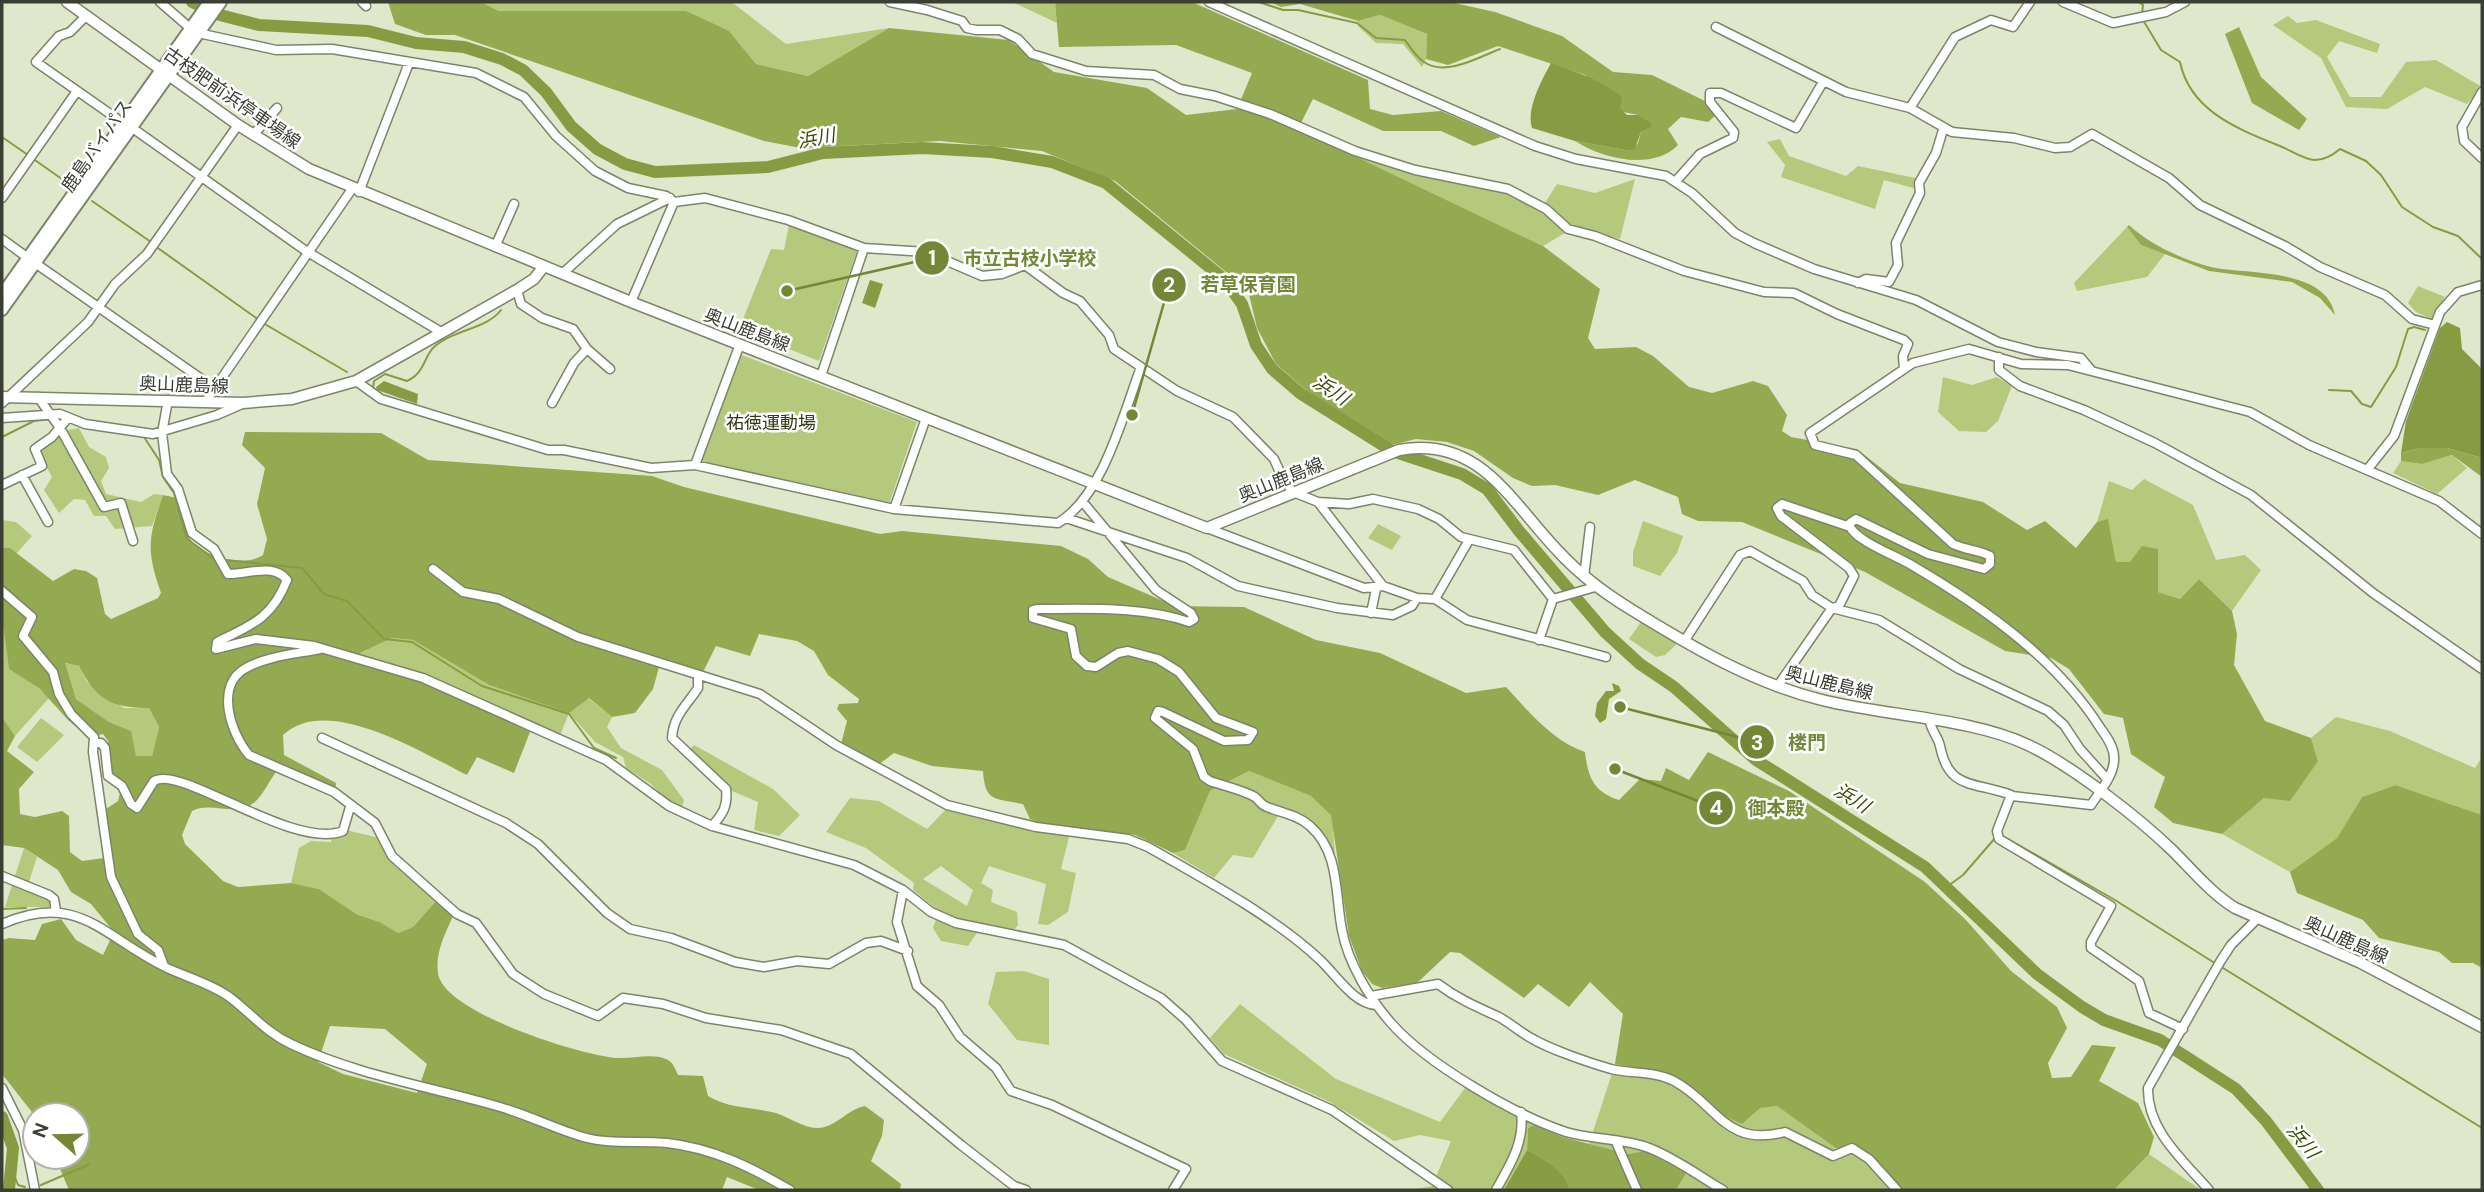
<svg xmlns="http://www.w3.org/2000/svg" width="2484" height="1192" font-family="'DM Sans','Noto Sans JP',sans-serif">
<rect width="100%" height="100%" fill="#e0e8cc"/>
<path fill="#b4c97b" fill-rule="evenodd" d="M481,2L733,3L786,44L889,28L808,76L756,64L729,31L499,11Z
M1012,2H1055L1057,23Z
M1380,15L1427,34L1426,59L1422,67L1403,44L1376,43L1358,26V21Z
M2288,16L2297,23L2316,20L2380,44L2377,53L2339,41L2327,57L2350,97H2381L2406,62L2436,60L2482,87L2467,104L2425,87L2387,109L2346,107L2321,58L2273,25Z
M1297,129L1396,161L1510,185L1545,203L1557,184L1595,193L1635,179L1620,239L1575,227L1543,246Z
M1780,139L1789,156L1846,176L1858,166L1920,179L1917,189L1884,180L1875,209L1781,177L1785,165L1767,142Z
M789,225L857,251L819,361L739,329L771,249L784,250Z
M2127,227L2141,245L2165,254L2147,277L2077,291L2074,283Z
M2418,286L2445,297L2432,319L2416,312L2408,303Z
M739,354L917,422L889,504L699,461Z
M1943,377L1972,385L1997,377L2012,386L1998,421L1986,432L1959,431L1938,412Z
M79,428L89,447L106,457L109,468L101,481L106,494L141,502L154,494L163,495L152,526L115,529L106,516H94L85,500L74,499L59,513L44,490L52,477L37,450L58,432Z
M2452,455L2467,468L2437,494L2393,473L2401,461L2422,464Z
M2144,479L2193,505L2216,560L2245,555L2261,570L2232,611L2199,579L2180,599L2158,592L2130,562H2116L2108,520L2097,522L2109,481L2132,490Z
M2,520L16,522L32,536L17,553L2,548Z
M1643,521L1683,536L1677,553L1660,576L1633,566V552Z
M1378,524L1401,536L1392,550L1368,538Z
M2,618L9,669L40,689L49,698L15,736L2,717Z
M1641,622L1679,642L1665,655L1656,657L1629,639Z
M392,638L413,640L489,685L568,712L588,698L612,717L607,727L621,748L662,770L684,800L682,808L666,800L651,784L626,768L623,757L595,742L569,713L557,743L493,716L448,691L365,664L360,653Z
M64,663L79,666L87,682L124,708H149L159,727L152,756H136L130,731L109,722L76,699Z
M2336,717L2390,731L2475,768L2482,757V815L2394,785L2362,797L2337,838L2290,872L2222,834L2264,798L2318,761L2311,738Z
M41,718L64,735L37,762L17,747Z
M694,745L773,789L800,815L779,836L754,830L758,802L732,791L684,756Z
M1249,771L1311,796L1332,815L1335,855L1317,831L1278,816L1253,858L1233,855L1214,878L1173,853L1185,850L1210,791Z
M850,798L879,801L927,829L951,804L1030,819L1038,823L1079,827L1069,837L1061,869L1076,873L1068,912L1048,925L1038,924L1046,884L989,866L981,883L993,890L991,902L1017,912L1018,925L1008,936L979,930L968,946L941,941L933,928L939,911L913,890L914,883L866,848L826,832ZM941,866L973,890L967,906L923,879Z
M333,827L380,838L385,855L436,901L413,927L398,933L380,922L358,915L319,889L291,883L299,848L311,841L331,842Z
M24,848L37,857L27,888L50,898L51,907H5Z
M1024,971L1049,979V1045L1017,1040L988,1004L996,972Z
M1240,1004L1336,1079L1440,1122L1465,1088L1534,1125L1528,1128L1527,1150L1504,1190H1411L1432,1186L1451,1141L1420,1135L1394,1141L1330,1102L1224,1054L1210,1038Z
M1615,1064C1667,1074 1675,1073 1714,1111L1777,1106L1836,1147C1867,1142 1883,1170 1903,1190H1676L1685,1173L1645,1151L1628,1154L1589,1144Z
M2149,1154L2198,1188L2197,1190H2114Z"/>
<path fill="#94aa50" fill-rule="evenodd" d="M388,2H481L499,11H686L729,31L756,64L808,76L889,28L1009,40L1054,72L1147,88L1186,115L1237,109L1252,73L1176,45L1059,47L1055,2H1192L1368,80L1370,109L1393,115L1441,111L1501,137L1474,146L1441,131H1383L1313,99L1298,129L1543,246L1600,289L1588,338L1595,349L1636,347L1653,356L1689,387L1712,393L1753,381L1768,386L1787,415L1782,431L1791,437L1857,449L1900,483L1983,502L2027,530L2045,521L2076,548L2097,522L2108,519L2116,562H2130L2142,546L2158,549V592L2180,599L2199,579L2232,611L2237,634L2234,665L2265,721L2311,738L2318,761L2290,801L2264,798L2222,834L2173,823L2154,807L2165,777L2131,754L2123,718L2104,714L2069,669L2051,658L2005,651L1865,572L1742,522L1698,521L1682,514L1678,497L1635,480L1598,495L1555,485L1532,486L1513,478L1474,451L1447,442L1416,439L1392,445L1323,405L1276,364L1257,328L1248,290L1115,181L1042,151L940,141L801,148L764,141L455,35H426L395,24Z
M1270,2H1450L1495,12L1562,36L1613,72L1652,75L1707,102L1717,114L1708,122L1681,117L1668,129L1678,145C1653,171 1603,159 1575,141L1631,151L1638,143L1641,132L1651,128L1638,115L1623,112L1585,75L1498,46L1448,65L1426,59L1427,34L1380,15L1358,21L1300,4L1281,7Z
M2239,27L2261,77L2307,119L2299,130L2252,103L2225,34Z
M2129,225C2149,244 2183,260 2211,267C2246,275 2326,267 2335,315L2320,298L2292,282L2209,271L2141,245L2127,227Z
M245,432L381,433L428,460L652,476L684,487L880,534L902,531L1061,546L1088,559L1108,577L1175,606L1244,607L1316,640L1380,653L1466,693L1506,687C1529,712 1553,741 1585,752C1588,778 1594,792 1619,800L1640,779L1661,781L1666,768L1689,780L1708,752L1789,791L1925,882L1966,920L2011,971L2057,1007L2067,1028L2048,1063L2052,1078L2071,1077L2092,1045L2116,1047L2099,1081L2138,1103L2154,1137L2149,1154L2114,1190H1903C1883,1170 1867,1142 1836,1148L1777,1106L1760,1108L1742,1124L1714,1111L1683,1081L1661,1073L1615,1064L1623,1014L1590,982L1569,1007L1538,984L1524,998L1460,953L1450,952L1417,983L1382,988L1372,984L1362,971L1349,936L1331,815L1311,796L1249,771L1210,791L1185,850L1173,853L1135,835L1038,823L1030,819L1023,804C995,798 985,803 983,771L932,766L894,753L878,765L841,744L847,721L837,709L839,704L858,703L859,699L828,675L814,651L797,641L759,634L750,656L716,646L702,674L661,660L653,689L635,713L612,717L589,698L569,713L489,685L413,640L392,638L360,653L365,664L448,691L530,732L514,773L477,757L467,775C422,753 327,693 283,735L284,755L336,783L335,796L276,772C269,781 262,798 252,804C234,817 211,801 192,811L182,835L185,844L223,881L238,887L291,883L319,889L358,915L380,922L398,933L413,927L436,901L453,916C445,934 435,953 438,973C443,1013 581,1055 617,1058C632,1059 652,1053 666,1059C673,1062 675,1068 678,1075L703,1076L708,1096C729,1109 753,1107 776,1113C788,1117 804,1128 817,1128C836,1128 847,1109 865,1106L884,1120L882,1136L871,1161L901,1184L900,1190H759L727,1177L722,1190H69L55,1157H77V1115L35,1116L2,1074V940L9,938L35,940L42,924L61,919L76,940L103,955L114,932L91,904L71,892L58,870L24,848L2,845V717L15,736L7,751L34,772L19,789L20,814L35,817L62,811L69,816L70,852L82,861L104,858L100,813L118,801L121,789L107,778L108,741L103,734L89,737L68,720L40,689L9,669L2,618V548H10L53,581L74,569L86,571L97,578L105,614L111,619L158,598L161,593C146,550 148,538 163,495L177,498C180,509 182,525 188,536C199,557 244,568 263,555L267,539L257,504L265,468L242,445ZM65,663L79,666C96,700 112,708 149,708L159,727L152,756H136L131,731L109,722L76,699ZM330,1026L385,1029L427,1064L417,1093L343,1074L318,1062Z
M2420,448H2447L2482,458V477L2452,455L2422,464L2401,461V453Z
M2395,785L2482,815V968L2473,963H2452L2439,952L2379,938L2363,920L2297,893L2290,872L2337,838L2362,797Z
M1534,1125L1563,1137L1628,1154L1645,1151L1686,1173L1676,1190H1569L1555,1169L1527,1150L1528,1128Z"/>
<path fill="#879c42" d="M1551,63C1576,72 1602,80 1622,97L1620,108L1627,115H1638L1651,123V128L1641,132L1635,148L1631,151L1575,141L1532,128C1526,108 1542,80 1551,63Z
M870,280L883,284L875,308L862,303Z
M2447,322L2460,328L2462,349L2482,369V458L2447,448H2420L2401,453L2406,421L2440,328Z
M384,381L418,394L417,404L377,390L376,387Z
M1612,683L1619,686L1621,691L1609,699L1606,719L1600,723L1595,716L1597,703L1606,691H1614Z
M1527,1150C1543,1160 1565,1170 1569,1190H1504Z"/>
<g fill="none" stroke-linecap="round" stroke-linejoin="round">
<path stroke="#879c42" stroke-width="2" d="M181,2H192
M1259,2L1283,10H1298L1357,23L1376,38L1405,40C1410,47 1416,57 1424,62C1446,77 1479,57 1500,49
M2139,2L2143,5L2142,15
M2143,20L2161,50L2180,62C2190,111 2238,129 2280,146C2290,150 2305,160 2315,160C2325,160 2333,155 2340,149L2366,161L2381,175L2402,207L2433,227L2458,236L2482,259
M2,137L28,155
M32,158L69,184
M92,201L151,242
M155,246L259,320
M263,323L347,372
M373,388L374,381L385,374L407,381C425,373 424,356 434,347C452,330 487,329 501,310
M2329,390L2351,391L2362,404L2371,407L2396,367L2408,329L2414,327L2425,330
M2,437L34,421L51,419
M144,437L159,460L163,477L174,493L187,539L216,560
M226,560L302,568L324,594L347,601L384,639L412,642L482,686L569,714L594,748L616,758
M2001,835L2115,900L2213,962
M1948,886L1963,875L1996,837
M2,909L26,908
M2223,968L2482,1128
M13,1172L18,1185L25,1187
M41,1185L90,1164"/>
<path stroke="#879c42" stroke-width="12" d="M192,2L216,14L259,25L368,31L416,43L464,47L502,59L523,70L546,92L571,126L597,149L625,164L655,172L768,167L823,153L922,148L992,152L1052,162L1106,183L1224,279L1242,304L1256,345L1272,369L1301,394L1392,451L1462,474L1487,489L1519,531L1605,632L1640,664L1674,687L1756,760L1925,867L2037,974L2082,1007L2104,1020L2160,1040L2236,1089L2266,1121L2318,1190
M2,1117L13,1148L9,1190"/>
<defs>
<path id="minor" d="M160,2L190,28
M362,2L366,6
M890,2L927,10L962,21L967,28L976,30H1000L1018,39L1032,54L1086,71L1154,75L1180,89L1215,96L1270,114L1355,151L1415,170L1508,189L1546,209L1568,229L1595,236L1684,271L1764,292L1794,293L1837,314L1904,340L1908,344L1903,356L1904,369
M1209,2L1535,146L1576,159L1666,176L1692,193L1735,233L1754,243L1814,269L1916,300L1998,342L2036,352L2081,358L2091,370
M2063,2L2113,23L2166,12L2185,2
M86,16L70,32L59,36L36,62L116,118
M1716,27L1846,92L1910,108L1952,132L2014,138L2055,148L2070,147L2092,134L2169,178L2200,205L2285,246L2320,267L2385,295L2412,319L2435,325
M198,33L276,50L332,49L476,73L524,97L556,136L595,171L628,188L666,196L674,202
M2482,92L2462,127L2464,141L2482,158
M1910,108L1955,37L1991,20L2013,27L2030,2
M131,127L306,251L441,332
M253,135L277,108
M1676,181L1700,154L1733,138L1734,132L1710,102V93H1721L1796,128L1823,82
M359,192L409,63
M2,198L77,91
M674,202L705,198L788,220L864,248L926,252L982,276L1002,274L1025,265L1063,293L1080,301L1109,335L1114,349L1177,391L1233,417L1274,459L1283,479L1293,492L1318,502L1349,504L1373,499L1418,509L1439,519L1461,537L1514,550L1553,599
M2,239L28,258
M495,247L514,204
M35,263L213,387
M562,274L617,224L670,198
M1858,283L1866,279L1889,282L1898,265L1896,243L1920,193L1919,183L1936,153L1943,130
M517,290L521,304L542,318L573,329L587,349L610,369
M631,302L674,202
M1999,357V370L2020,386L2084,410L2155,443L2251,495L2373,593L2482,669
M821,376L864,248
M356,381L381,399L548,450H564L651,468L695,465L894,509L1058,523C1103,496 1123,415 1141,367
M38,397L60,428L104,507L121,503L133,541
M168,400L162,433L167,474L178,489L192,533L214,549L228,574C246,575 273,562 287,580C272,618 252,625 217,642L216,649L256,639L314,646L423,678L606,760L669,806L712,826L854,865L903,890L931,912L956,923L1064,945L1161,998L1186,1020L1222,1061L1332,1110L1448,1190
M206,401L352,189
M2,403L88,322L115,284L147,254L238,125
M552,403L574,363L587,349
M2,418L60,414L85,424L153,434L217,415L242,404
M695,465L740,344
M2367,470L2394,436L2440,312L2458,292L2482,285
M22,475L48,522
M2,485L42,466L35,449L52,437L68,418
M1082,501L1156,590L1191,613L1194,619L1189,622C1142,606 1087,609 1038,609L1033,610V618L1071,629L1076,656L1087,666L1096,667L1118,653L1128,651L1158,659L1179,672L1216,718L1253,732L1248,740L1224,741L1163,712L1158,711L1155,718L1193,749L1204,777L1210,781C1224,786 1243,790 1255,797C1260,801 1261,805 1267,807C1282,813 1298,815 1310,826C1340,852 1335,895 1342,930C1348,963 1370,999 1391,1023C1427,1064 1515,1115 1566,1132C1593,1140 1623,1138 1649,1148C1675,1158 1699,1176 1723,1190
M1318,502L1383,586
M894,509L926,418
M1066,518L1187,558L1238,586L1337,608L1393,615L1412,606L1417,598
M1850,527V523L1856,519L1928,554L1984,569L1990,564V556C1980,550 1965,550 1953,544L1856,455L1815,445L1810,433L1913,363L1969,349L2021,364L2068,365L2250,412L2309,445L2439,501L2482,534
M1207,528L1364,588L1383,586L1417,598L1435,599L1467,620L1606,657
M433,569L463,592L499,599L578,637L760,694L836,745L947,805L1036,827L1128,839L1148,847C1199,876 1276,918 1319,959C1335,973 1353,1004 1376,1005
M1584,577L1590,527
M2,591L32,617L23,636L53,672L59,694L71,714L94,737L93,752L111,877L138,934L158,950L164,966
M1435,599L1469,540
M1371,613L1376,589
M1539,640L1553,599L1595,587
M1685,640L1740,555L1750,551L1803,581L1812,595L1832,608L1879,620L1959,669L2048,711L2064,725L2080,749L2107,779
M320,649C296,654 267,656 246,668C214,685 231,734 249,755L334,792L375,823L392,856L457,914L476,923L513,974L544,994L598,1016L623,998L663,1004L706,1018L781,1030L851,1054L961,1145L1014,1186L1026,1190
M698,676V688C687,705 673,716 672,738L726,789C728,806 723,814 712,826
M1777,687L1832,608L1839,606L1854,576L1849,568L1781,516L1777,508L1782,504L1850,527C1858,542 1897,556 1913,566C1983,607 2057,659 2101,729C2107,737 2114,747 2114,758C2115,774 2100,791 2091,805L2012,796
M1930,721C1931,731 1938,736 1940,746C1949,791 1974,781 2011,795L1997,831L1999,839L2111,906L2091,942V948L2139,981L2149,1013L2183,1029
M322,738L506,823L538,844L607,913L630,929L671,938L735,962L764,967L797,961L829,964L866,943L881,941L908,951
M95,743H101L105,748L108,776L122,786L131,804L137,808L154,781C180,764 294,851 343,831L350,807
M2,876L49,895L54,899L56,911
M903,890L897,922L917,986L939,1005L960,1037L996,1068L1011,1091L1052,1105L1186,1169L1173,1190
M2,924C78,891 102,936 165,967C186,977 209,983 228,996C250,1012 265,1032 291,1044C354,1074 426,1086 493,1105C524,1113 553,1128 583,1137C611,1145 639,1140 667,1143C712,1148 751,1167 790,1190
M1371,996L1438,984C1458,999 1477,1007 1499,1017C1510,1023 1520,1032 1531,1038C1549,1049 1590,1063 1611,1069C1632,1074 1655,1071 1674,1081C1717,1104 1725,1148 1785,1132L1833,1156L1852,1148L1869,1159L1897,1190
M2,1088L23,1130L35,1190
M1616,1142L1637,1190
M1496,1190C1510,1165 1525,1142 1521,1112
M2209,1190C2183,1160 2147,1130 2148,1088L2220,962L2231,945L2257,919"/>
<path id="major" d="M67,2L238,125L309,169L631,302L1207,528L1399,450C1479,435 1511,502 1558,551C1580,575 1604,593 1632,610C1692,647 1753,683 1822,700C1885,716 1972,718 2028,745C2071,765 2139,818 2173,851C2193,871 2211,893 2235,908L2361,963L2482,1027
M2,397L243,403L292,399L356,381L517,290L534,279L544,266"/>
<path id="highway" d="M2,294L209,2
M2,310L221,2"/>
</defs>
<use href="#minor" stroke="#7c846a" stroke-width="11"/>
<use href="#major" stroke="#7c846a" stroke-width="13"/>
<use href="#highway" stroke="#7c846a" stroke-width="14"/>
<use href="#minor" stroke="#fff" stroke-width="8"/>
<use href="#major" stroke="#fff" stroke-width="10"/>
<use href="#highway" stroke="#fff" stroke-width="10"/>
</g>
<g text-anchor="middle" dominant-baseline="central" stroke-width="5" stroke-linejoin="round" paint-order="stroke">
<g font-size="18" fill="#3b3e33" stroke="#fff">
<text transform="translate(232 98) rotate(35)">古枝肥前浜停車場線</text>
<text transform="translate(97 146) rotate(-55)">鹿島バイパス</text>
<text transform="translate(747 330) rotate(21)">奥山鹿島線</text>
<text transform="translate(184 385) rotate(2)">奥山鹿島線</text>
<text transform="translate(1281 480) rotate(-22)">奥山鹿島線</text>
<text transform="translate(1829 683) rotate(14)">奥山鹿島線</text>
<text transform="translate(2346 940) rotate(24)">奥山鹿島線</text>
</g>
<g font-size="18" fill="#323b15" stroke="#fff">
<text x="771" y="423">祐徳運動場</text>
</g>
<g font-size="19" font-style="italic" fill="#3b4902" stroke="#fff">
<text transform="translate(816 138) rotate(-10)">浜川</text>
<text transform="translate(1331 390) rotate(33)">浜川</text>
<text transform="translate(1852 798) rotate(32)">浜川</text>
<text transform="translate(2303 1141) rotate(51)">浜川</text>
</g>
</g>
<path fill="none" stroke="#748737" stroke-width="2.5" d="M787 291L932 258M1132 415L1169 285M1620 707L1757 742M1615 769L1716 808"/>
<g fill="#748737" stroke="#fff" stroke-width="2.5">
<circle cx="787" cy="291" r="7"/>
<circle cx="1132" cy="415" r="7"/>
<circle cx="1620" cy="707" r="7"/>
<circle cx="1615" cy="769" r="7"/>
<circle cx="932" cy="258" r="18"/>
<circle cx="1169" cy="285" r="18"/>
<circle cx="1757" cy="742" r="18"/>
<circle cx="1716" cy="808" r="18"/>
</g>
<g font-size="21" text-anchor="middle" font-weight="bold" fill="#fff">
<text x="932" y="265">1</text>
<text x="1169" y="292">2</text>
<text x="1757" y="750">3</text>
<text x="1716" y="815">4</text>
</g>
<g font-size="19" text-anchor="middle" font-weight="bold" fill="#748737" stroke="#fff" stroke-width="5" stroke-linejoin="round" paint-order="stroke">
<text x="1030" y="265">市立古枝小学校</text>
<text x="1248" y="291">若草保育園</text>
<text x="1807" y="749">楼門</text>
<text x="1776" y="815">御本殿</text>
</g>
<rect width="2484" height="1192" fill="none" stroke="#3b3e33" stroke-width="7"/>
<g transform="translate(56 1136) rotate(290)"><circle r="33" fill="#ffffff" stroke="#b1b2ad" stroke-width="2"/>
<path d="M0-5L12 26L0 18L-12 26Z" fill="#748737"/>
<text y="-10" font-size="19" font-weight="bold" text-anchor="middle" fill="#3b3e33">N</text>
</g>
</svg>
